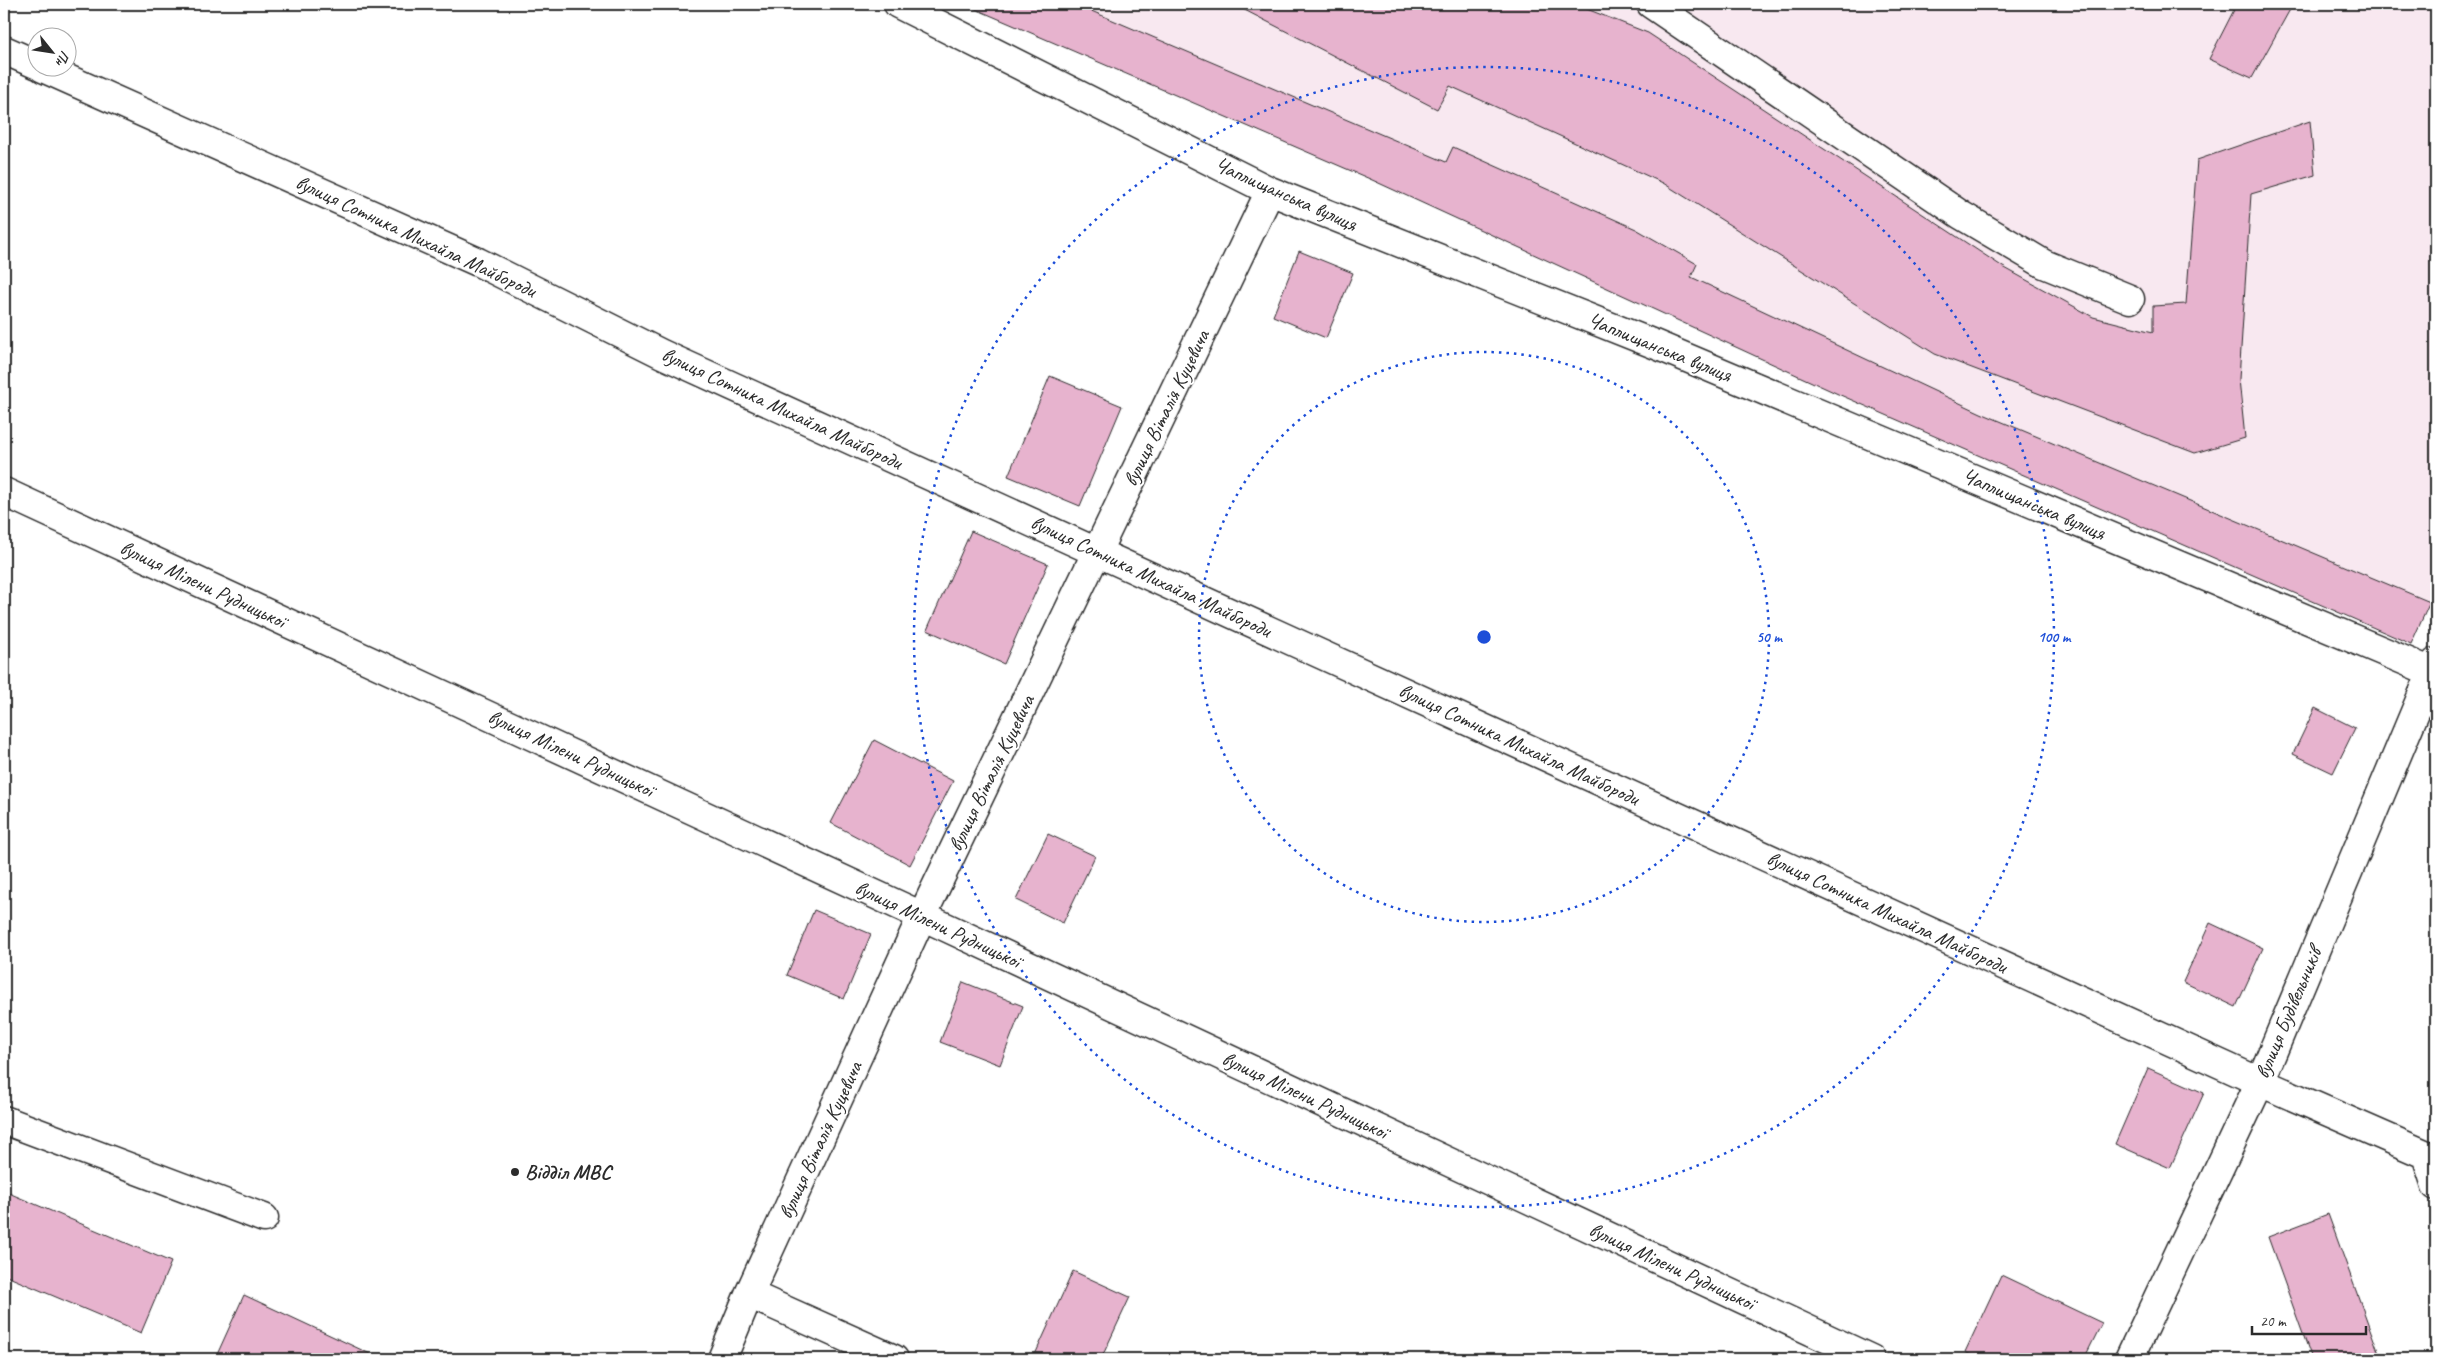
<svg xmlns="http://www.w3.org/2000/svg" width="2440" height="1363" font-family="Caveat,sans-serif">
<rect width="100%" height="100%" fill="#fff"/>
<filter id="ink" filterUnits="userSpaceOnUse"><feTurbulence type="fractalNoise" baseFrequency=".02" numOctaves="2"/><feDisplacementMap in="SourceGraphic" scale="10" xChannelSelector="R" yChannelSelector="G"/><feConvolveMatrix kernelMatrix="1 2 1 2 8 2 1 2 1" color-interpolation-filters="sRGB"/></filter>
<g filter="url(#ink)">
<path fill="#f8e8f0" d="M964,4H2436V588L2411,644L1370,179Z"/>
<path fill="#e7b3ce" stroke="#2b2b2b" d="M964,4H1075L1446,162L1453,147L1636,229L1697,264L1691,277L1981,413L2430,602L2411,644L1838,394L1370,179Z
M1233,4H1574L1648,33L2003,267L2093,317L2153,332V306L2186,304L2197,160L2310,121L2315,175L2251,194L2239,379L2245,438L2195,453L1935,354L1663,183L1450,86L1437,109Z
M2237,4H2293L2252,78L2209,59Z
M1299,251L1353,273L1326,338L1273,316Z
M1050,376L1122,406L1080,506L1008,476Z
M971,531L1048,564L1004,664L927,630Z
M2315,708L2355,728L2333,773L2293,754Z
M874,740L953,781L910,865L831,823Z
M1048,834L1095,856L1063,923L1016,900Z
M814,910L871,934L844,999L787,975Z
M2210,923L2263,948L2236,1007L2183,982Z
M963,982L1023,1006L1000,1065L940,1042Z
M2148,1068L2204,1093L2170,1168L2115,1144Z
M4,1191L171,1262L141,1333L4,1275Z
M2328,1214L2381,1359H2312L2268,1237Z
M1073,1271L1130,1297L1101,1359H1033Z
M2001,1275L2102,1323L2084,1359H1979L1965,1352Z
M244,1295L381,1359H215Z"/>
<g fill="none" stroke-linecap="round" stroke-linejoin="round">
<defs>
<path id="minor" d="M898,4L1270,191L1654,344L2432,672
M1651,4L1961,215L2044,264L2130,299
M4,50L38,65
M43,68L478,262L662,354L2260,1082L2436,1159
M4,492L922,916L1871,1359
M4,1120L264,1218
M2426,1155L2436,1186
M749,1294L894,1359
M722,1359L749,1294L922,916L1270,191
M2129,1359L2260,1082L2436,662"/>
</defs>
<use href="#minor" stroke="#2b2b2b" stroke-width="31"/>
<use href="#minor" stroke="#fff" stroke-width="28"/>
</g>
</g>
<g fill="none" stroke="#1d4ed8" stroke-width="2.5" stroke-dasharray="2.5 5">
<circle cx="1484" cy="637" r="285"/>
<circle cx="1484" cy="637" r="570"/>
</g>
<circle fill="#2b2b2b" stroke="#fff" stroke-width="2" cx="515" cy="1172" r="5"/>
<g text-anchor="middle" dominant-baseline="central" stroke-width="4" stroke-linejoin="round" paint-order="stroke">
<g font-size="21" fill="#2b2b2b" stroke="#fff">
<text transform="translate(1286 194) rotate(24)">Чаплищанська вулиця</text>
<text transform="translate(416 236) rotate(25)">вулиця Сотника Михайла Майбороди</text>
<text transform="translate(1660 347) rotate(22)">Чаплищанська вулиця</text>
<text transform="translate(782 408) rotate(25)">вулиця Сотника Михайла Майбороди</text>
<text transform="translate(1166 408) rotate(-64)">вулиця Віталія Куцевича</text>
<text transform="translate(2034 504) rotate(23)">Чаплищанська вулиця</text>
<text transform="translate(1151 576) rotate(25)">вулиця Сотника Михайла Майбороди</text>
<text transform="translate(203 584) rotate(25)">вулиця Мілени Рудницької</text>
<text transform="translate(1519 744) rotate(25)">вулиця Сотника Михайла Майбороди</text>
<text transform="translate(571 753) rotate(25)">вулиця Мілени Рудницької</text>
<text transform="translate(991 773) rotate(-64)">вулиця Віталія Куцевича</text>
<text transform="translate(1887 912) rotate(25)">вулиця Сотника Михайла Майбороди</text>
<text transform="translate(938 924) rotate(25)">вулиця Мілени Рудницької</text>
<text transform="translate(2288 1013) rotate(-67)">вулиця Будівельників</text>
<text transform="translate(1305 1095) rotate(25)">вулиця Мілени Рудницької</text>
<text transform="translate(820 1140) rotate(-65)">вулиця Віталія Куцевича</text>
<text transform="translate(1672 1266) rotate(25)">вулиця Мілени Рудницької</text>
</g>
<g font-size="21" font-weight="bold" fill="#2b2b2b" stroke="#fff" text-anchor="start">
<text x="525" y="1172">Відділ МВС</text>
</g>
</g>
<circle cx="1484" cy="637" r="8" fill="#1d4ed8" stroke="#fff" stroke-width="2.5"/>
<g font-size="15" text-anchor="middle" font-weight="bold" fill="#1d4ed8" stroke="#fff" stroke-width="4" stroke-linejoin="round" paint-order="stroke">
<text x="1769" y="642">50 m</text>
<text x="2054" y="642">100 m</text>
</g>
<rect width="2440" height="1363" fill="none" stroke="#fff" stroke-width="20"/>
<rect x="10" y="10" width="2420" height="1343" fill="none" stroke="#2b2b2b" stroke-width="2" filter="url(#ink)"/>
<g transform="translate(52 52) rotate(120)"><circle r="24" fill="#ffffff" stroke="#aaaaaa"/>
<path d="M0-4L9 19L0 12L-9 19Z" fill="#2b2b2b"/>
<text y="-8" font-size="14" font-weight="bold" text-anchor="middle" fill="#2b2b2b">Пн</text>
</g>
<path d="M2252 1326v8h114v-8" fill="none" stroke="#2b2b2b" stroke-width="2.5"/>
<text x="2260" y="1326" font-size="15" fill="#2b2b2b" stroke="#ffffff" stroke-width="4" paint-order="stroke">20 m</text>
</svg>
